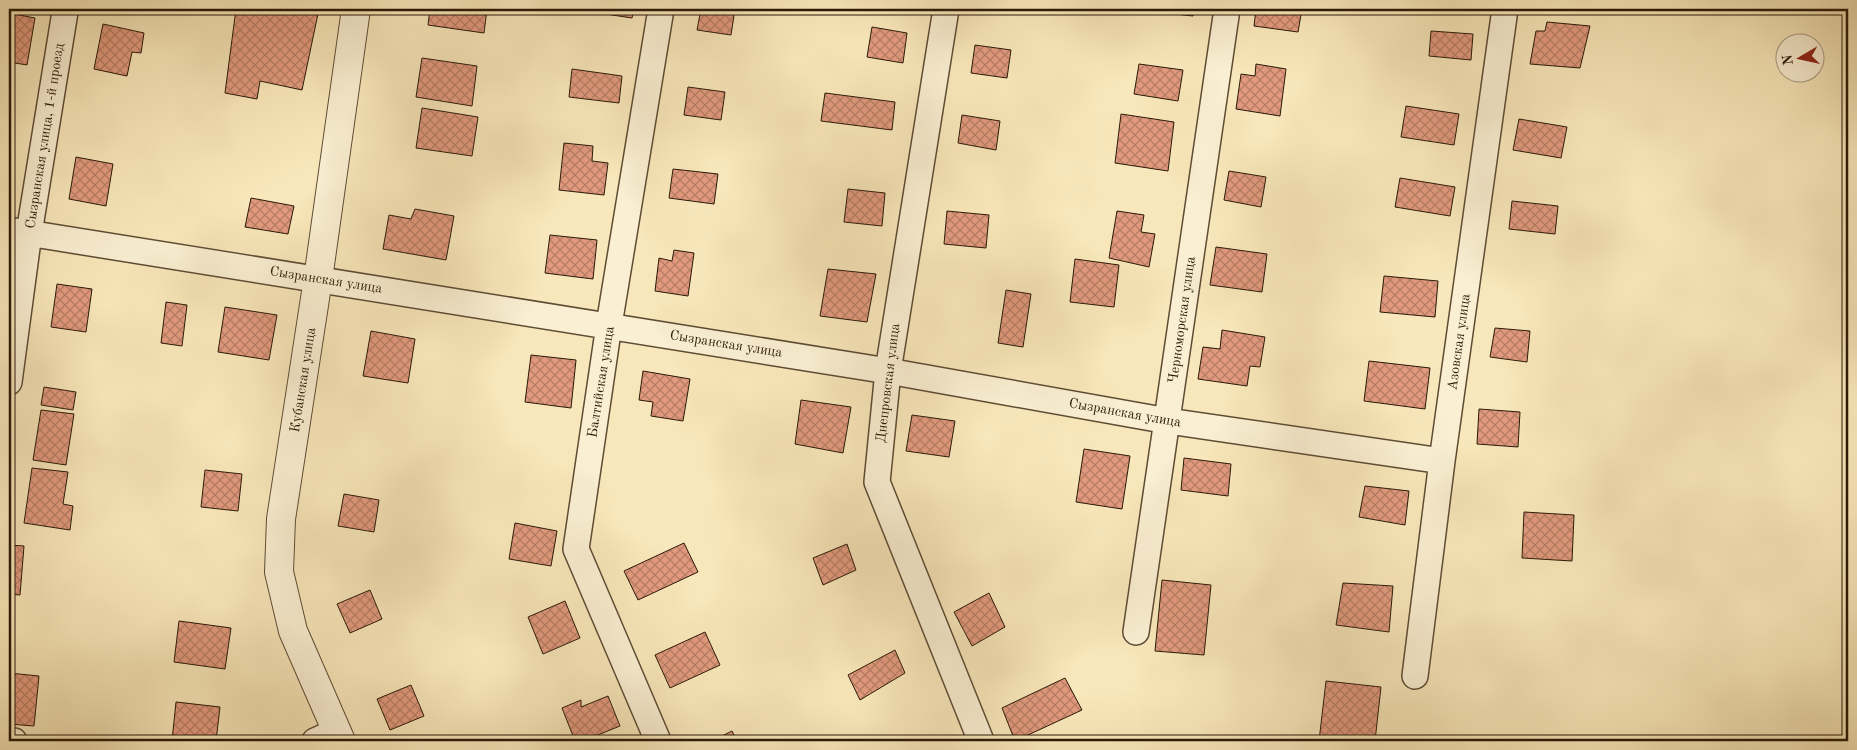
<svg xmlns="http://www.w3.org/2000/svg" width="1857" height="750" font-family="'Old Standard TT',serif">
<defs>
<pattern id="building-cross-hatch" width="8" height="8" patternUnits="userSpaceOnUse" patternTransform="scale(1.25)"><rect width="8" height="8" fill="#e29a7e"/><path d="M0 0l8 8M0 8l8-8" fill="none" stroke="#b77d65"/></pattern>
</defs>
<rect width="100%" height="100%" fill="#f8e7ba"/>
<filter id="stains"><feTurbulence type="fractalNoise" baseFrequency=".004" numOctaves="4"/><feColorMatrix values="0 0 0 0 .2 0 0 0 0 .09 0 0 0 0 .02 0 0 0 .5 -.17"/></filter>
<radialGradient id="worn" r=".72"><stop offset=".6" stop-color="#630" stop-opacity="0"/><stop offset="1" stop-color="#630" stop-opacity=".3"/></radialGradient>
<path fill="url(#building-cross-hatch)" stroke="#2a1907" d="M104,9H131L130,14Z
M236,9H319L302,90L260,81L257,99L225,93Z
M430,9H487L484,33L428,25Z
M600,9H634L632,18L599,13Z
M701,9H735L731,35L697,30Z
M1147,9H1194L1193,16L1147,11Z
M1256,9H1302L1298,32L1254,26Z
M9,13L35,18L27,65L9,62Z
M1547,22L1590,26L1580,68L1530,64L1536,31H1545Z
M103,24L144,33L141,53L132,52L127,76L94,69Z
M872,27L907,33L903,63L867,57Z
M1431,31L1473,34L1471,60L1429,56Z
M975,45L1011,50L1007,78L971,73Z
M422,58L477,66L472,106L416,97Z
M1139,64L1183,70L1178,101L1134,94Z
M1256,64L1286,69L1280,116L1236,109L1241,74L1255,76Z
M572,69L622,76L619,103L569,97Z
M688,87L725,92L721,120L684,115Z
M825,93L895,102L892,130L821,121Z
M1406,106L1459,114L1454,145L1401,137Z
M422,108L478,117L472,156L416,148Z
M1121,114L1174,122L1168,171L1115,163Z
M962,115L1000,121L996,150L958,143Z
M1519,119L1567,127L1561,158L1513,150Z
M9,134L12,135L9,178Z
M564,143L593,146L592,161L608,163L604,195L559,190Z
M76,157L113,164L106,206L69,199Z
M673,169L718,174L714,204L669,198Z
M1229,171L1266,177L1261,207L1224,200Z
M1400,178L1455,187L1450,216L1395,207Z
M848,189L885,193L882,226L844,222Z
M251,198L294,206L288,234L245,227Z
M1512,201L1558,206L1555,234L1509,229Z
M415,209L454,216L446,260L383,249L389,215L411,219Z
M947,211L989,215L986,248L944,244Z
M1117,211L1144,215L1141,232L1155,234L1149,267L1109,258Z
M550,235L597,240L593,279L545,273Z
M1216,247L1267,254L1262,292L1210,285Z
M674,250L694,253L688,296L655,291L659,258L672,261Z
M1075,259L1119,265L1114,307L1070,302Z
M828,269L876,274L867,322L820,316Z
M1384,276L1438,281L1435,317L1380,312Z
M57,284L92,289L86,332L51,327Z
M1006,290L1031,294L1023,347L998,343Z
M166,302L187,305L182,346L161,343Z
M225,307L277,315L269,360L218,352Z
M1495,328L1530,331L1527,362L1490,357Z
M1222,330L1265,337L1260,367L1250,366L1247,386L1198,379L1203,347L1220,349Z
M371,331L415,339L408,383L363,376Z
M531,355L576,360L571,408L525,402Z
M1369,361L1430,368L1425,409L1364,401Z
M643,371L690,379L683,421L651,416L653,402L639,400Z
M44,387L76,392L73,410L41,405Z
M801,400L851,407L843,453L795,444Z
M1479,409L1520,412L1518,447L1477,444Z
M41,410L74,414L66,465L33,460Z
M912,415L955,421L949,457L906,451Z
M1084,449L1130,456L1122,509L1076,502Z
M1184,458L1231,464L1228,496L1181,490Z
M32,468L68,472L63,504L73,506L70,530L24,523Z
M205,470L242,474L238,511L201,507Z
M1365,486L1409,491L1405,525L1359,517Z
M344,494L379,500L374,532L338,526Z
M1524,512L1574,515L1572,561L1522,558Z
M515,523L557,531L551,566L509,559Z
M684,543L698,572L638,600L624,571Z
M847,544L856,570L823,585L813,558Z
M9,545L24,546L20,595L9,594Z
M1162,580L1211,585L1204,655L1155,651Z
M1343,583L1393,586L1389,632L1336,625Z
M370,590L382,619L350,633L337,604Z
M989,593L1005,627L972,646L954,612Z
M565,601L580,638L543,654L528,617Z
M179,621L231,628L225,669L174,662Z
M705,632L720,665L670,688L655,655Z
M895,650L905,673L860,700L848,675Z
M9,673L39,676L34,726L9,724Z
M1065,678L1082,710L1015,741L1002,708Z
M1326,681L1381,687L1375,741H1319Z
M411,685L424,716L390,730L377,699Z
M608,696L620,726L583,741H575L562,708L581,700V707Z
M176,702L220,707L216,741H172Z
M732,731L737,741H712Z"/>
<g fill="none" stroke-linecap="round" stroke-linejoin="round">
<defs>
<path id="minor" d="M946,9L888,371L877,482L981,741
M9,230L888,371L1168,421L1442,461
M9,382L29,233L65,12L64,9
M1136,632L1227,9
M1415,676L1442,461L1505,9
M9,740L14,741
M315,741L337,731
M658,741L576,549L609,325L661,9"/>
<path id="tertiary" d="M341,741L293,631L279,572L281,519L318,279L356,9"/>
</defs>
<use href="#minor" stroke="#5e4c34" stroke-width="28"/>
<use href="#tertiary" stroke="#5e4c34" stroke-width="30"/>
<use href="#minor" stroke="#faefd2" stroke-width="25"/>
<use href="#tertiary" stroke="#faefd2" stroke-width="28"/>
</g>
<g text-anchor="middle" dominant-baseline="central" stroke-width="5" stroke-linejoin="round" paint-order="stroke">
<g font-size="14" fill="#2a1907" stroke="#faefd2">
<text transform="translate(45 136) rotate(-81)">Сызранская улица, 1-й проезд</text>
<text transform="translate(326 280) rotate(9)">Сызранская улица</text>
<text transform="translate(1182 320) rotate(-82)">Черноморская улица</text>
<text transform="translate(1459 342) rotate(-82)">Азовская улица</text>
<text transform="translate(726 344) rotate(9)">Сызранская улица</text>
<text transform="translate(303 380) rotate(-81)">Кубанская улица</text>
<text transform="translate(601 382) rotate(-81)">Балтийская улица</text>
<text transform="translate(888 383) rotate(-83)">Днепровская улица</text>
<text transform="translate(1125 413) rotate(10)">Сызранская улица</text>
</g>
</g>
<rect width="1857" height="750" fill="none" stroke="#f8e7ba" stroke-width="30"/>
<rect x="10" y="10" width="1837" height="730" fill="none" stroke="#2a1907" stroke-width="2.5"/>
<rect x="15" y="15" width="1827" height="720" fill="none" stroke="#2a1907"/>
<g transform="translate(1800 58) rotate(261)"><circle r="24" fill="#faefd2" stroke="#a79981"/>
<path d="M0-4L9 19L0 12L-9 19Z" fill="#8f2418"/>
<text y="-8" font-size="14" font-weight="bold" text-anchor="middle" fill="#2a1907">N</text>
</g>
<rect width="100%" height="100%" filter="url(#stains)"/>
<rect width="100%" height="100%" fill="url(#worn)"/>
</svg>
